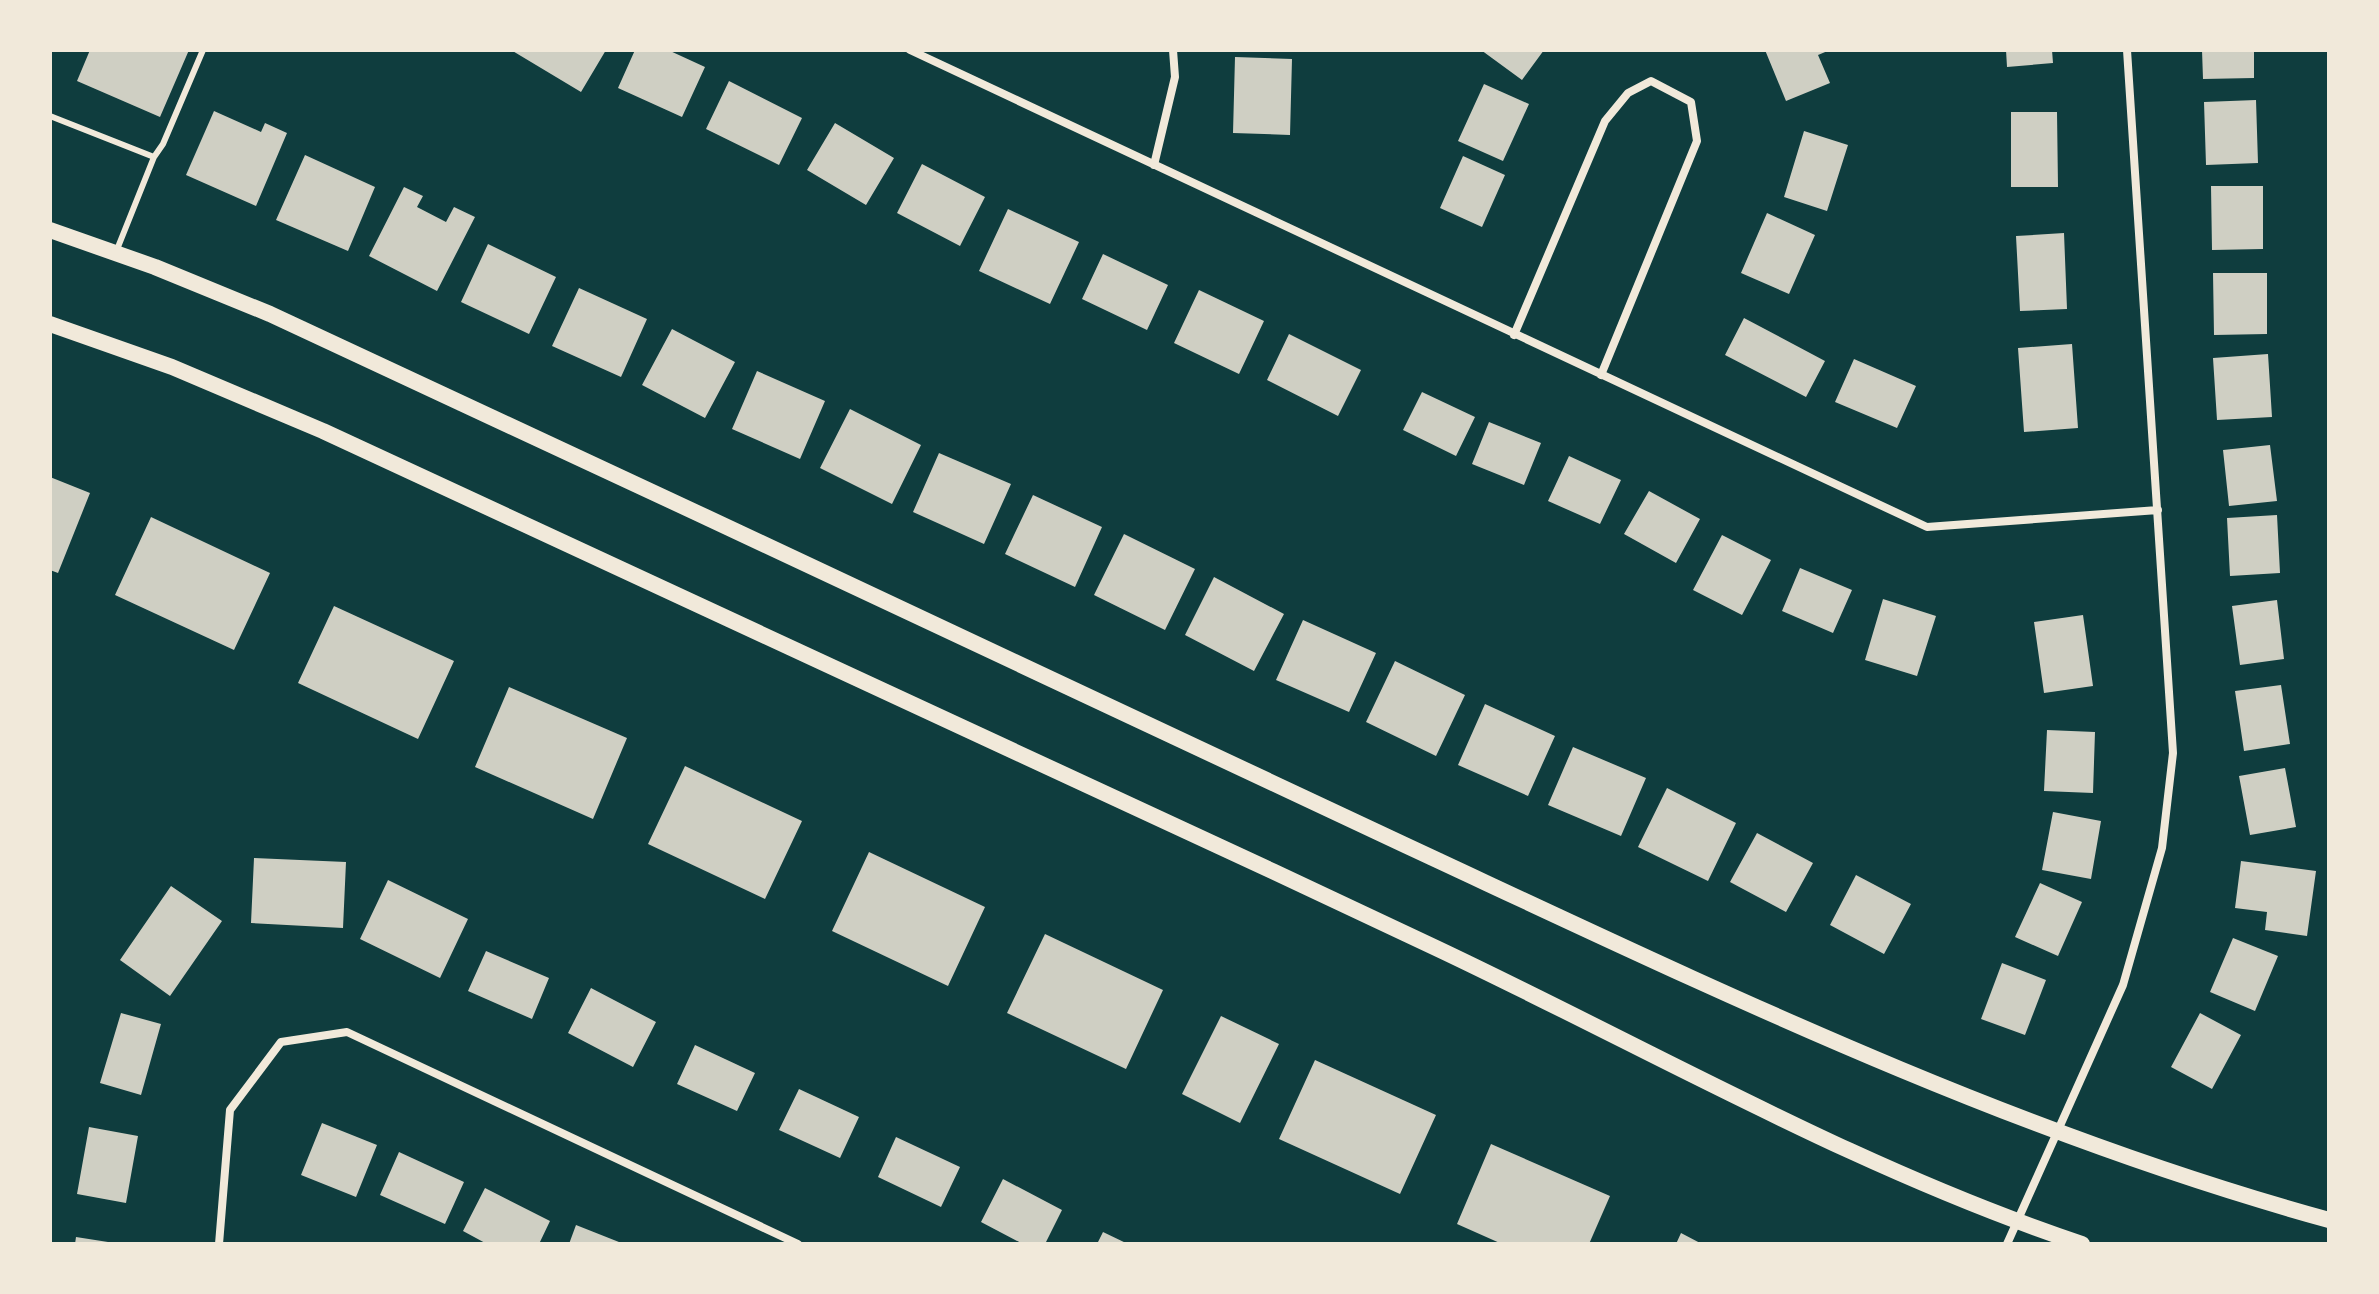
<svg xmlns="http://www.w3.org/2000/svg" width="2379" height="1294" font-family="Jost,sans-serif">
<rect width="100%" height="100%" fill="#0f3d3e"/>
<path fill="#cfcfc3" d="M90,50H189L160,117L77,81Z
M511,50H606L581,92Z
M635,50H668L705,67L682,117L618,88Z
M1481,50H1544L1522,80Z
M1765,50H1830L1818,55L1830,83L1786,101Z
M2006,50H2052L2053,63L2007,67Z
M2202,50H2254V78L2203,79Z
M1235,57L1292,59L1290,135L1233,133Z
M729,81L802,118L779,165L706,129Z
M1484,84L1529,104L1503,161L1458,141Z
M2256,100L2258,163L2206,165L2204,102Z
M214,111L261,132L265,123L287,133L256,206L186,175Z
M2011,112H2057L2058,187H2011Z
M835,123L894,158L866,205L807,170Z
M1804,131L1848,145L1827,211L1784,197Z
M305,155L375,187L348,251L276,220Z
M1463,156L1505,175L1482,227L1440,208Z
M922,164L985,197L960,246L897,213Z
M2211,186H2263V249L2212,250Z
M404,187L423,196L417,207L446,222L454,207L475,217L437,291L369,256Z
M1008,209L1079,242L1050,304L979,271Z
M1767,213L1815,235L1789,294L1741,273Z
M2064,233L2067,309L2020,311L2016,236Z
M488,244L556,277L529,334L461,302Z
M1103,254L1168,285L1147,330L1082,299Z
M2213,273H2267V334L2214,335Z
M579,288L647,319L621,377L552,346Z
M1199,290L1264,321L1239,374L1174,343Z
M1744,318L1825,361L1806,397L1725,355Z
M672,329L735,362L705,418L642,385Z
M1289,334L1361,370L1338,416L1267,380Z
M2072,344L2078,428L2024,432L2018,348Z
M2268,354L2272,417L2217,420L2213,358Z
M1854,359L1916,386L1897,428L1835,402Z
M757,371L825,401L800,459L732,429Z
M1422,392L1475,417L1456,456L1403,430Z
M850,409L921,445L892,504L820,468Z
M1489,422L1541,443L1524,485L1472,464Z
M2270,445L2277,501L2229,506L2223,450Z
M939,453L1011,484L984,544L913,512Z
M1569,456L1621,480L1600,524L1548,501Z
M50,477L90,493L58,573L50,570Z
M1649,491L1700,519L1676,563L1624,534Z
M1033,495L1102,527L1075,587L1005,554Z
M2277,515L2280,573L2230,576L2227,518Z
M151,517L270,573L234,650L115,595Z
M1124,534L1195,569L1165,630L1094,595Z
M1722,535L1771,560L1742,615L1693,590Z
M1800,568L1852,590L1833,633L1782,611Z
M1214,577L1284,614L1254,671L1185,635Z
M1883,599L1936,616L1917,676L1865,660Z
M2277,600L2284,659L2240,665L2232,606Z
M334,606L454,661L418,739L298,683Z
M2083,615L2093,686L2044,693L2034,622Z
M1303,620L1376,653L1349,712L1276,680Z
M1395,661L1465,695L1436,756L1366,722Z
M2281,685L2290,744L2244,751L2235,691Z
M509,687L627,738L593,819L475,767Z
M1485,704L1555,736L1528,796L1458,765Z
M2047,730L2095,732L2093,793L2044,791Z
M1573,747L1646,778L1621,836L1548,805Z
M685,766L802,821L765,899L648,844Z
M2285,768L2296,827L2250,835L2239,776Z
M1667,788L1736,823L1708,881L1638,847Z
M2053,812L2101,821L2091,879L2042,870Z
M1757,833L1813,863L1786,912L1730,882Z
M869,852L985,907L948,986L832,931Z
M254,858L346,862L343,928L251,923Z
M2241,861L2316,871L2307,936L2265,930L2267,912L2235,908Z
M1856,875L1911,904L1884,954L1830,925Z
M388,880L468,919L440,978L360,939Z
M2040,883L2082,902L2058,956L2015,937Z
M171,886L222,921L170,996L120,960Z
M1045,934L1163,990L1126,1069L1007,1013Z
M2233,938L2278,956L2255,1011L2210,992Z
M486,951L549,978L532,1019L468,991Z
M2002,963L2046,980L2025,1035L1981,1019Z
M591,988L656,1022L633,1067L568,1033Z
M121,1013L161,1024L141,1095L100,1083Z
M2200,1013L2241,1035L2212,1089L2171,1067Z
M1221,1016L1279,1044L1240,1123L1182,1094Z
M695,1045L755,1073L737,1111L677,1084Z
M1315,1060L1436,1115L1400,1194L1279,1139Z
M799,1089L859,1117L840,1158L779,1130Z
M322,1123L377,1145L356,1197L301,1175Z
M89,1127L138,1136L126,1203L77,1194Z
M896,1137L960,1167L941,1207L878,1177Z
M1491,1144L1610,1196L1589,1244H1502L1457,1224Z
M399,1152L464,1182L445,1224L380,1195Z
M1003,1179L1062,1210L1045,1244H1023L981,1222Z
M485,1188L550,1221L539,1244H487L463,1231Z
M576,1225L624,1244H569Z
M1103,1232L1128,1244H1097Z
M1681,1233L1702,1244H1676Z
M76,1237L108,1242V1244H75Z"/>
<g fill="none" stroke-linecap="round" stroke-linejoin="round">
<path stroke="#f1e9da" stroke-width="6" d="M50,116L154,157L116,252
M154,157L163,144L203,50"/>
<path stroke="#f1e9da" stroke-width="8" d="M910,50L1927,527L2158,510
M1154,165L1175,77L1173,50
M1514,335L1605,121L1628,93L1651,81L1691,102L1697,141L1601,375
M219,1244L230,1110L281,1042L347,1032L798,1244
M2007,1244L2123,985L2162,848L2173,753L2127,50"/>
<path stroke="#f1e9da" stroke-width="16" d="M50,230L155,267L270,314C650,489 1028,670 1407,846C1708,986 2008,1132 2329,1220
M50,324L172,367L323,431C693,604 1066,773 1436,948C1650,1049 1857,1169 2082,1244"/>
</g>
<rect width="2379" height="1294" fill="none" stroke="#f1e9da" stroke-width="104"/>
</svg>
